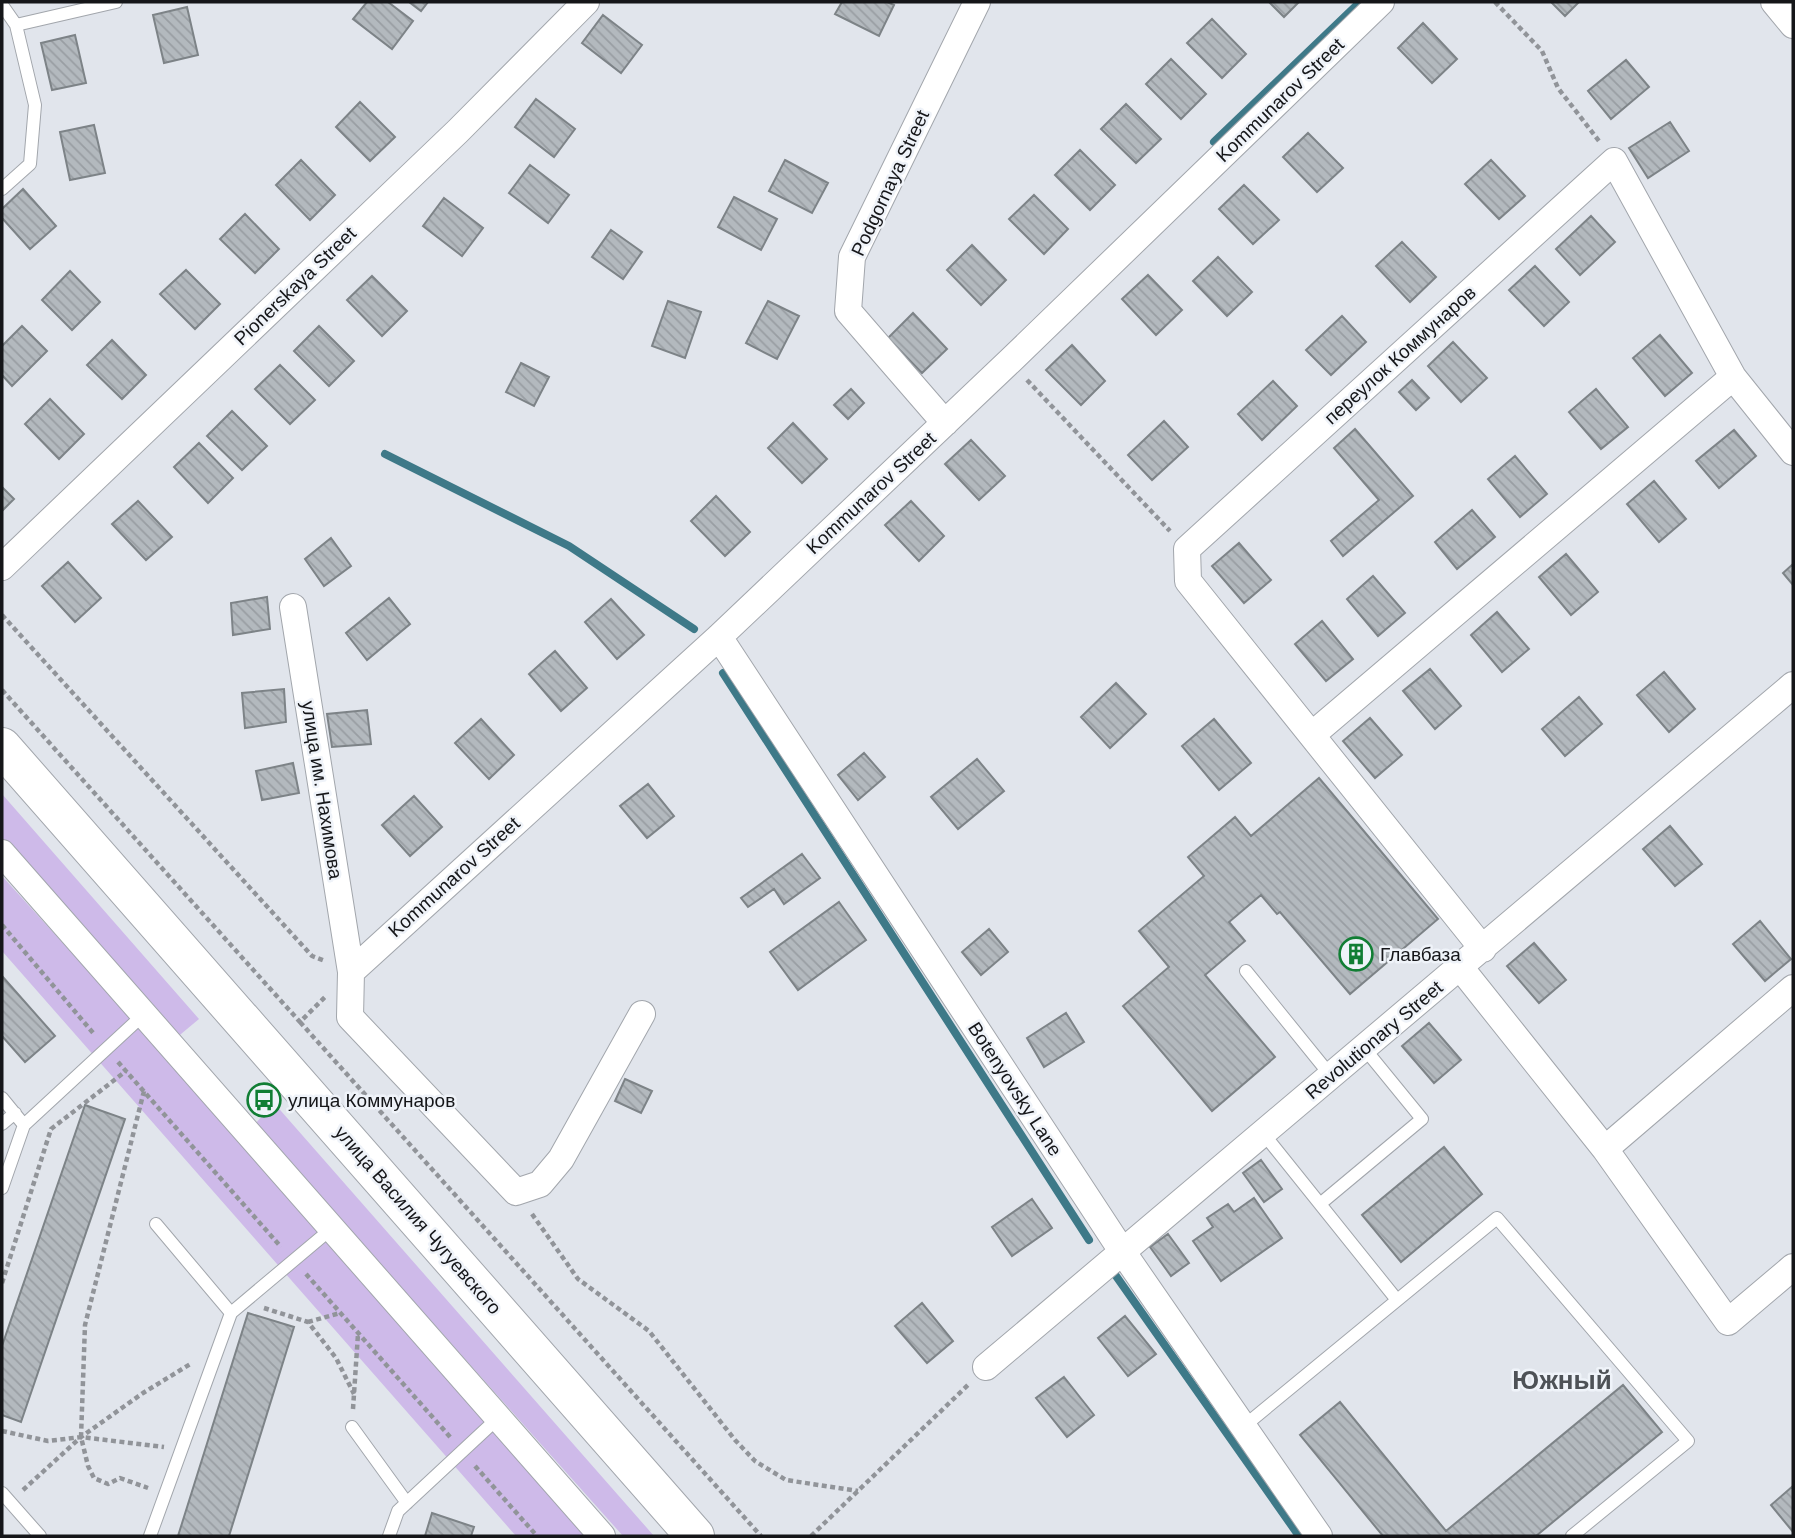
<svg xmlns="http://www.w3.org/2000/svg" width="1795" height="1538" font-family="Helvetica,sans-serif">
<defs>
<pattern id="building-back-hatch" width="6" height="6" patternUnits="userSpaceOnUse" patternTransform="scale(1.75)"><rect width="6" height="6" fill="#b3b9be"/><path d="M-1 5l2 2M0 0l6 6M5-1l2 2" fill="none" stroke="#999ea3"/></pattern>
</defs>
<rect width="100%" height="100%" fill="#e1e5ec"/>
<path fill="#cebae9" d="M2,794L199,1019L175,1039L2,841Z
M2,876L140,1028L586,1536H516L2,951Z
M274,1103L654,1536H623L255,1124Z"/>
<g fill="none" stroke-linecap="round" stroke-linejoin="round">
<path stroke="#3e7988" stroke-width="8" d="M1214,142L1360,2
M385,454L569,546L694,629
M723,673L1089,1240
M1109,1266L1299,1536"/>
</g>
<path fill="url(#building-back-hatch)" stroke="#7d8387" stroke-width="2" d="M367,2H388L413,21L392,49L353,19Z
M409,2H428L421,11Z
M842,2H887L894,5L879,36L835,14Z
M1269,2H1299L1284,17Z
M1551,2H1579L1565,16Z
M187,7L198,55L164,63L153,15Z
M603,15L642,45L621,73L582,43Z
M1212,19L1246,54L1222,78L1187,43Z
M1423,23L1457,59L1432,83L1398,48Z
M75,35L86,83L52,90L41,43Z
M1171,59L1206,94L1181,119L1146,84Z
M1626,60L1649,87L1611,119L1588,91Z
M536,99L575,129L554,157L515,127Z
M360,102L395,137L370,161L336,127Z
M1126,104L1161,139L1136,163L1101,129Z
M1670,122L1689,151L1648,178L1629,148Z
M94,125L105,173L70,180L60,132Z
M1308,133L1343,168L1317,192L1283,157Z
M1080,150L1115,185L1090,210L1055,175Z
M301,160L335,195L310,220L276,185Z
M785,160L828,183L812,213L769,191Z
M1491,160L1525,196L1499,219L1465,184Z
M530,165L569,195L548,223L509,193Z
M1244,185L1279,220L1253,244L1219,209Z
M23,189L56,226L30,249L2,218V209Z
M1034,195L1068,229L1044,254L1009,219Z
M734,197L777,219L761,250L718,227Z
M444,198L483,228L462,256L423,226Z
M245,214L279,249L255,273L220,239Z
M1591,216L1615,242L1580,275L1556,249Z
M611,230L642,252L623,279L592,257Z
M1402,242L1436,277L1410,302L1376,266Z
M972,245L1006,280L981,305L947,270Z
M1218,257L1252,292L1227,316L1193,281Z
M1535,266L1569,302L1544,326L1509,290Z
M186,270L220,304L195,329L160,294Z
M70,271L100,302L72,330L42,300Z
M1148,275L1182,310L1156,335L1122,299Z
M372,276L407,311L382,336L347,300Z
M668,301L701,312L685,358L652,346Z
M768,301L799,316L777,359L746,343Z
M913,313L947,349L922,373L888,338Z
M1342,316L1366,342L1331,375L1306,350Z
M22,326L47,351L12,386L2,375V346Z
M319,326L354,361L329,386L294,351Z
M1660,335L1692,373L1665,396L1633,358Z
M112,340L146,375L122,399L87,365Z
M1453,342L1487,378L1461,402L1428,366Z
M1072,345L1105,381L1081,405L1046,370Z
M521,363L549,377L534,406L506,392Z
M280,365L315,400L290,424L255,389Z
M1412,380L1429,398L1416,410L1399,392Z
M1273,381L1297,406L1262,440L1238,414Z
M851,389L864,403L848,419L834,405Z
M1596,389L1628,427L1601,449L1569,412Z
M50,399L84,434L59,459L25,424Z
M232,411L267,446L242,470L207,436Z
M1164,421L1188,447L1152,480L1128,455Z
M793,423L827,459L802,483L768,448Z
M1355,429L1413,496L1343,556L1331,541L1379,500L1334,448Z
M1734,430L1756,456L1719,488L1696,461Z
M971,440L1005,476L979,500L945,464Z
M199,443L233,478L208,503L174,467Z
M1515,456L1547,494L1520,517L1488,479Z
M1654,481L1686,519L1659,542L1627,504Z
M2,487L14,499L2,511Z
M716,496L750,532L725,556L691,521Z
M138,501L172,537L146,560L112,524Z
M911,501L944,536L919,561L885,525Z
M1472,510L1495,537L1457,569L1435,542Z
M331,538L351,566L324,586L305,559Z
M1239,543L1271,580L1244,603L1212,566Z
M1566,554L1598,592L1571,615L1539,577Z
M68,562L101,598L75,622L42,586Z
M1793,564V585L1783,573Z
M1373,576L1405,613L1378,636L1347,599Z
M267,597L270,629L233,635L231,603Z
M389,598L410,624L367,660L346,633Z
M611,599L644,635L617,659L585,622Z
M1497,612L1529,649L1502,672L1471,635Z
M1322,621L1353,659L1326,681L1295,644Z
M555,651L587,688L561,711L529,674Z
M1430,669L1461,706L1435,729L1403,691Z
M1664,672L1695,709L1669,732L1637,695Z
M1116,683L1146,714L1110,748L1081,717Z
M284,689L286,722L245,728L242,693Z
M1579,697L1602,724L1565,756L1542,729Z
M367,710L371,744L332,747L327,714Z
M1370,718L1402,755L1375,778L1343,741Z
M481,719L514,755L489,779L455,743Z
M1214,719L1251,763L1219,790L1182,746Z
M864,753L885,777L858,800L838,775Z
M977,759L1004,791L958,829L931,797Z
M293,763L299,793L262,800L256,771Z
M1319,778L1438,919L1350,994L1280,912L1277,914L1261,895L1229,922L1245,941L1205,975L1275,1057L1212,1111L1123,1006L1169,967L1139,931L1204,876L1188,857L1235,817L1251,836Z
M648,784L674,816L647,838L620,806Z
M414,796L442,827L410,856L382,825Z
M1670,826L1702,864L1675,886L1643,849Z
M802,854L820,878L784,904L774,889L748,907L741,898Z
M839,902L866,940L798,990L770,952Z
M1760,921L1791,959L1765,981L1733,944Z
M989,929L1008,952L981,975L962,952Z
M1534,943L1566,980L1539,1003L1507,966Z
M2,976L55,1036L25,1062L2,1036Z
M1066,1013L1084,1042L1044,1067L1027,1038Z
M1429,1023L1461,1060L1434,1083L1402,1046Z
M625,1079L652,1091L641,1113L615,1101Z
M85,1105L125,1119L21,1422L2,1415V1346Z
M1444,1147L1482,1194L1401,1262L1362,1215Z
M1261,1160L1282,1189L1264,1202L1243,1173Z
M1254,1198L1282,1238L1221,1281L1193,1241L1213,1227L1207,1218L1228,1204L1234,1212Z
M1032,1199L1052,1228L1012,1256L992,1227Z
M1168,1234L1189,1263L1171,1276L1150,1247Z
M922,1303L953,1341L927,1363L895,1326Z
M248,1313L294,1327L229,1536H178Z
M1125,1316L1156,1354L1128,1376L1098,1338Z
M1064,1377L1094,1415L1067,1437L1036,1398Z
M1623,1385L1662,1432L1536,1536H1383L1300,1435L1340,1402L1446,1531Z
M1793,1486V1532L1771,1505Z
M432,1513L474,1527L471,1536H425Z"/>
<g fill="none" stroke-linecap="round" stroke-linejoin="round">
<defs>
<path id="lane" d="M2,5L16,25
M2,189L30,164L35,105L16,25L116,2
M1246,971L1331,1076
M2,1098L24,1125
M2,1124L15,1113
M1263,1133L1397,1300
M2,1188L24,1125L143,1015
M1320,1204L1422,1119L1364,1048
M156,1224L231,1313
M352,1427L407,1503
M1243,1427L1497,1218L1688,1441L1572,1536
M2,1493L40,1536
M150,1536L231,1313L331,1229
M389,1536L398,1511L498,1418"/>
<path id="street" d="M1774,2L1793,25
M945,423L848,311L852,257L977,2
M2,567L458,131L586,2
M293,607L351,972L350,1017L516,1192L540,1184L561,1159L642,1014
M719,637L1122,1251L1319,1536
M1313,734L1733,377
M2,853L602,1536
M1483,949L1188,581L1187,549L1614,161L1733,377L1793,452
M1460,967L1605,1149L1728,1322L1793,1267
M351,972L719,637L1010,361L1381,2
M1605,1149L1793,988
M986,1367L1793,685"/>
<path id="primary" d="M2,747L695,1536"/>
</defs>
<use href="#lane" stroke="#a2a6ac" stroke-width="14"/>
<use href="#street" stroke="#a2a6ac" stroke-width="28"/>
<use href="#primary" stroke="#a2a6ac" stroke-width="40"/>
<path stroke="#919499" stroke-width="4.5" stroke-dasharray="5 3.5" stroke-linecap="butt" d="M1495,2L1542,51L1558,88L1599,141
M1027,380L1170,531
M2,615L312,956L325,961
M2,690L300,1022L325,997
M2,925L94,1034
M300,1022L761,1536
M118,1062L281,1247
M144,1091L85,1325L81,1437L88,1466L94,1478L108,1484L120,1478L148,1488
M532,1214L578,1279L649,1331L735,1440L755,1461L786,1480L858,1491
M306,1274L451,1438
M2,1283L51,1129L126,1071
M264,1308L308,1322L336,1358L354,1394
M308,1322L340,1313
M353,1409L358,1334
M2,1431L48,1441L81,1437L164,1447
M475,1466L537,1536
M23,1490L81,1437L143,1393L192,1363
M811,1536L968,1385"/>
<use href="#lane" stroke="#fff" stroke-width="12"/>
<use href="#street" stroke="#fff" stroke-width="26"/>
<use href="#primary" stroke="#fff" stroke-width="38"/>
</g>
<defs>
<symbol id="building-ring" viewBox="-11 -11 22 22"><circle r="9.5" fill="#eff3f9" stroke="#117e34" stroke-width="1.5"/><path d="M-4-6H4V6H1V3H-1V6H-4ZM-2.5-4.3h1.7v1.8h-1.7ZM.8-4.3h1.7v1.8H.8ZM-2.5-1h1.7V.8h-1.7ZM.8-1h1.7V.8H.8Z" fill="#117e34"/></symbol>
<symbol id="bus-ring" viewBox="-11 -11 22 22"><circle r="9.5" fill="#eff3f9" stroke="#117e34" stroke-width="1.5"/><path d="M-5-6H5V4H4V6H2V4H-2V6H-4V4H-5ZM-3.5-4V0h7V-4ZM-3.5 1.2v1.5H-2V1.2ZM2 1.2v1.5H3.5V1.2Z" fill="#117e34"/></symbol>
</defs>
<g fill-rule="evenodd">
<use href="#building-ring" x="1337" y="935" width="38" height="38"/>
<use href="#bus-ring" x="245" y="1081" width="38" height="38"/>
</g>
<g text-anchor="middle" dominant-baseline="central" stroke-width="5" stroke-linejoin="round" paint-order="stroke">
<g font-size="19" fill="#151619" stroke="#eff3f9">
<text transform="translate(1280 100) rotate(-44)">Kommunarov Street</text>
<text transform="translate(890 183) rotate(-65)">Podgornaya Street</text>
<text transform="translate(295 286) rotate(-44)">Pionerskaya Street</text>
<text transform="translate(1400 355) rotate(-42)">переулок Коммунаров</text>
<text transform="translate(871 493) rotate(-43)">Kommunarov Street</text>
<text transform="translate(322 790) rotate(81)">улица им. Нахимова</text>
<text transform="translate(454 877) rotate(-42)">Kommunarov Street</text>
<text transform="translate(1374 1040) rotate(-40)">Revolutionary Street</text>
<text transform="translate(1015 1089) rotate(57)">Botenyovsky Lane</text>
<text transform="translate(418 1220) rotate(49)">улица Василия Чугуевского</text>
</g>
<g font-size="19" fill="#151619" stroke="#eff3f9" text-anchor="start">
<text x="1380" y="954">Главбаза</text>
<text x="288" y="1100">улица Коммунаров</text>
</g>
<g font-size="26" font-weight="bold" fill="#4e5257" stroke="#eff3f9">
<text x="1562" y="1380">Южный</text>
</g>
</g>
<rect width="1795" height="1538" fill="none" stroke="#151619" stroke-width="7"/>
</svg>
